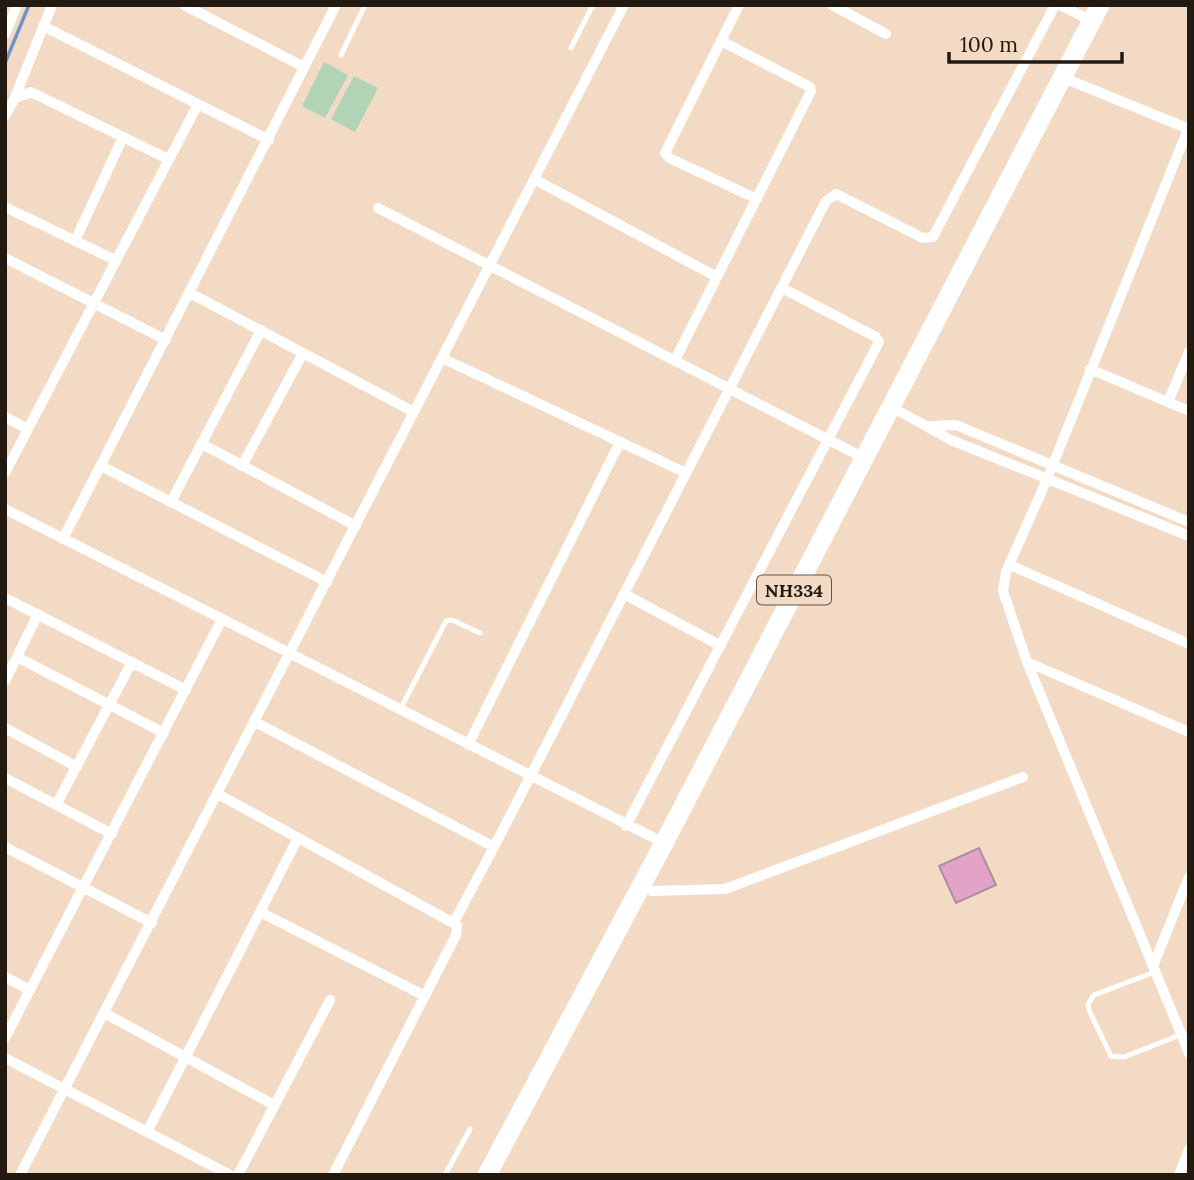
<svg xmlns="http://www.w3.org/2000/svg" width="1194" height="1180" font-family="Lora,serif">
<rect width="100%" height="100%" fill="#f3dac4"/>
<path fill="#b1d3b6" d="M324,62L348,75L325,118L302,106Z
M354,76L378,88L355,132L331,119Z"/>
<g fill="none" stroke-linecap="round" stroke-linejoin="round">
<path stroke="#7293ca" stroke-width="3.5" d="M5,63L29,5"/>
</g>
<path fill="#e3a3c9" stroke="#aa8f9f" stroke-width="2" d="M979,848L996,885L956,903L939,866Z"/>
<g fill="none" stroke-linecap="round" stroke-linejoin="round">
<path stroke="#fff" stroke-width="5" d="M571,48L593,5
M341,55L365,5
M400,710L446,621L452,620L480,633
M1155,972L1094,995L1088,1004L1089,1010L1111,1056L1124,1057L1180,1035
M445,1175L470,1129"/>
<path stroke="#fff" stroke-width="10" d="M184,5L304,67
M832,5L886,34
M1060,5L1092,21
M43,26L269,140
M5,34L17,5
M721,41L665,153L669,158L757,199
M1064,78L1189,129
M15,97L52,5
M5,116L15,98L31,92L168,159
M1188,129L1048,477L1006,572L1003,591L1027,662L1189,1053
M534,179L717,277
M5,207L115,260
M378,208L864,458
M75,241L123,137
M5,258L166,340
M190,293L414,412
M442,358L686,473
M675,360L811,91L810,87L721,41L739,5
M1090,369L1189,411
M1168,402L1189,352
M890,406L951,440L1189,536
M5,417L28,429
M930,426L956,425L1189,522
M202,444L356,526
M101,466L327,582
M242,466L303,353
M5,473L198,104
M171,502L261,330
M5,509L664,843
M63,539L336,5
M1010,565L1189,644
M624,594L721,646
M5,598L186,690
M17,657L164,733
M1027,662L1189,732
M5,681L38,614
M255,722L494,847L826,201L836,194L923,238L933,237L1055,5
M5,728L77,767
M468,745L620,442
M5,778L112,834
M218,794L457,925L456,935L333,1175
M56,805L132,662
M626,826L879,342L876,337L782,288
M5,847L152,923
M652,891L725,889L1023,777
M260,912L425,996
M454,922L494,847
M1153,966L1189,877
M5,977L30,990
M106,1014L274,1105
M5,1038L222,619
M5,1058L230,1175
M147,1132L298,838
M20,1175L624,5
M238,1175L330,1000
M1179,1175L1189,1149"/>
<path stroke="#fff" stroke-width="19" d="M487,1175L664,843L1100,5"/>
</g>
<g text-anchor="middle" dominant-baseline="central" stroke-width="7" stroke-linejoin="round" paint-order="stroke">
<rect fill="#f3dac4" stroke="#615347" stroke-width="2" x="757" y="575.5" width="74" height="29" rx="5"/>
<g font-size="18" font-weight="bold" fill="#221911">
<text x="794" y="590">NH334</text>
</g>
</g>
<rect width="1194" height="1180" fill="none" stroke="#221911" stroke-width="14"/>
<path d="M949 52v10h173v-10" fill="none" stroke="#221911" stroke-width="3.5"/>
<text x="960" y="52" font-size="21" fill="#221911" stroke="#f3dac4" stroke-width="5" paint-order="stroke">100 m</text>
</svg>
